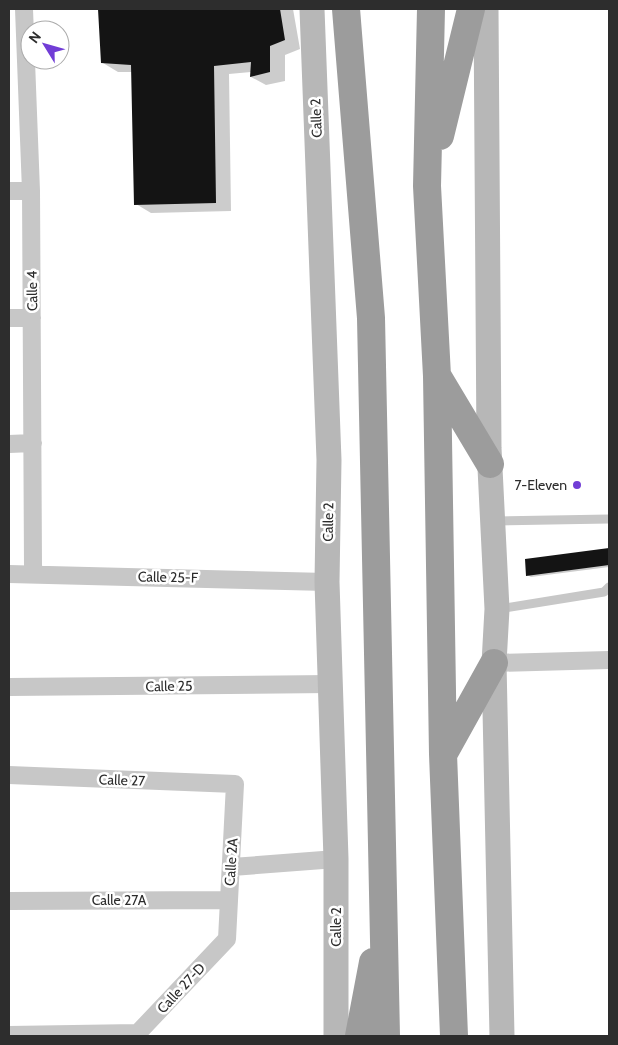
<svg xmlns="http://www.w3.org/2000/svg" width="618" height="1045" font-family="Cabin,sans-serif">
<rect width="100%" height="100%" fill="#fff"/>
<path fill="#0003" d="M99,9H293L300,49L285,55V81L266,85L251,77V72L229,74L231,211L151,213L136,204L132,72H118L103,63Z
M609,549V567L531,577L527,575L526,560Z"/>
<path fill="#141414" d="M98,9H280L285,40L270,46V72L250,77L251,62L214,66L216,203L134,205L131,65L101,63Z
M609,548V565L526,576L525,559Z"/>
<g fill="none" stroke-linecap="round" stroke-linejoin="round">
<path stroke="#c7c7c7" stroke-width="9" d="M495,521L609,519
M499,609L604,592L609,587"/>
<path stroke="#c7c7c7" stroke-width="18" d="M24,9L31,191L33,565L34,574
M9,191H31
M9,318H32
M9,444L33,443
M9,574L327,582
M494,663L609,660
M9,687L330,684
M9,775L235,784L227,939L135,1036
M232,867L336,859
M9,901L228,900
M9,1035L138,1033"/>
<path stroke="#b7b7b7" stroke-width="25" d="M312,9L329,460L327,582L336,859V1036
M486,9L489,448L497,609L494,663L502,1036"/>
<path stroke="#9c9c9c" stroke-width="28" d="M346,9L371,318L386,1036
M431,9L427,186L437,376L443,754L454,1036
M440,136L471,9
M438,377L490,464
M444,753L494,663
M359,1036L373,962"/>
</g>
<circle fill="#713dd6" stroke="#fff" stroke-width="2" cx="577" cy="485" r="5"/>
<g text-anchor="middle" dominant-baseline="central" stroke-width="5" stroke-linejoin="round" paint-order="stroke">
<g font-size="14" fill="#2d2d2d" stroke="#fff">
<text transform="translate(316 118) rotate(-92)">Calle 2</text>
<text transform="translate(32 291) rotate(-91)">Calle 4</text>
<text transform="translate(328 522) rotate(-89)">Calle 2</text>
<text transform="translate(168 577) rotate(1)">Calle 25-F</text>
<text transform="translate(169 686) rotate(-1)">Calle 25</text>
<text transform="translate(122 780) rotate(2)">Calle 27</text>
<text transform="translate(231 862) rotate(-86)">Calle 2A</text>
<text x="119" y="900">Calle 27A</text>
<text transform="translate(336 927) rotate(-90)">Calle 2</text>
<text transform="translate(181 988) rotate(-47)">Calle 27-D</text>
</g>
<g font-size="14" fill="#2d2d2d" stroke="#fff" text-anchor="end">
<text x="567" y="485">7-Eleven</text>
</g>
</g>
<rect width="618" height="1045" fill="none" stroke="#2d2d2d" stroke-width="20"/>
<g transform="translate(45 45) rotate(307)"><circle r="24" fill="#ffffff" stroke="#ababab"/>
<path d="M0-4L9 19L0 12L-9 19Z" fill="#713dd6"/>
<text y="-8" font-size="14" font-weight="bold" text-anchor="middle" fill="#2d2d2d">N</text>
</g>
</svg>
